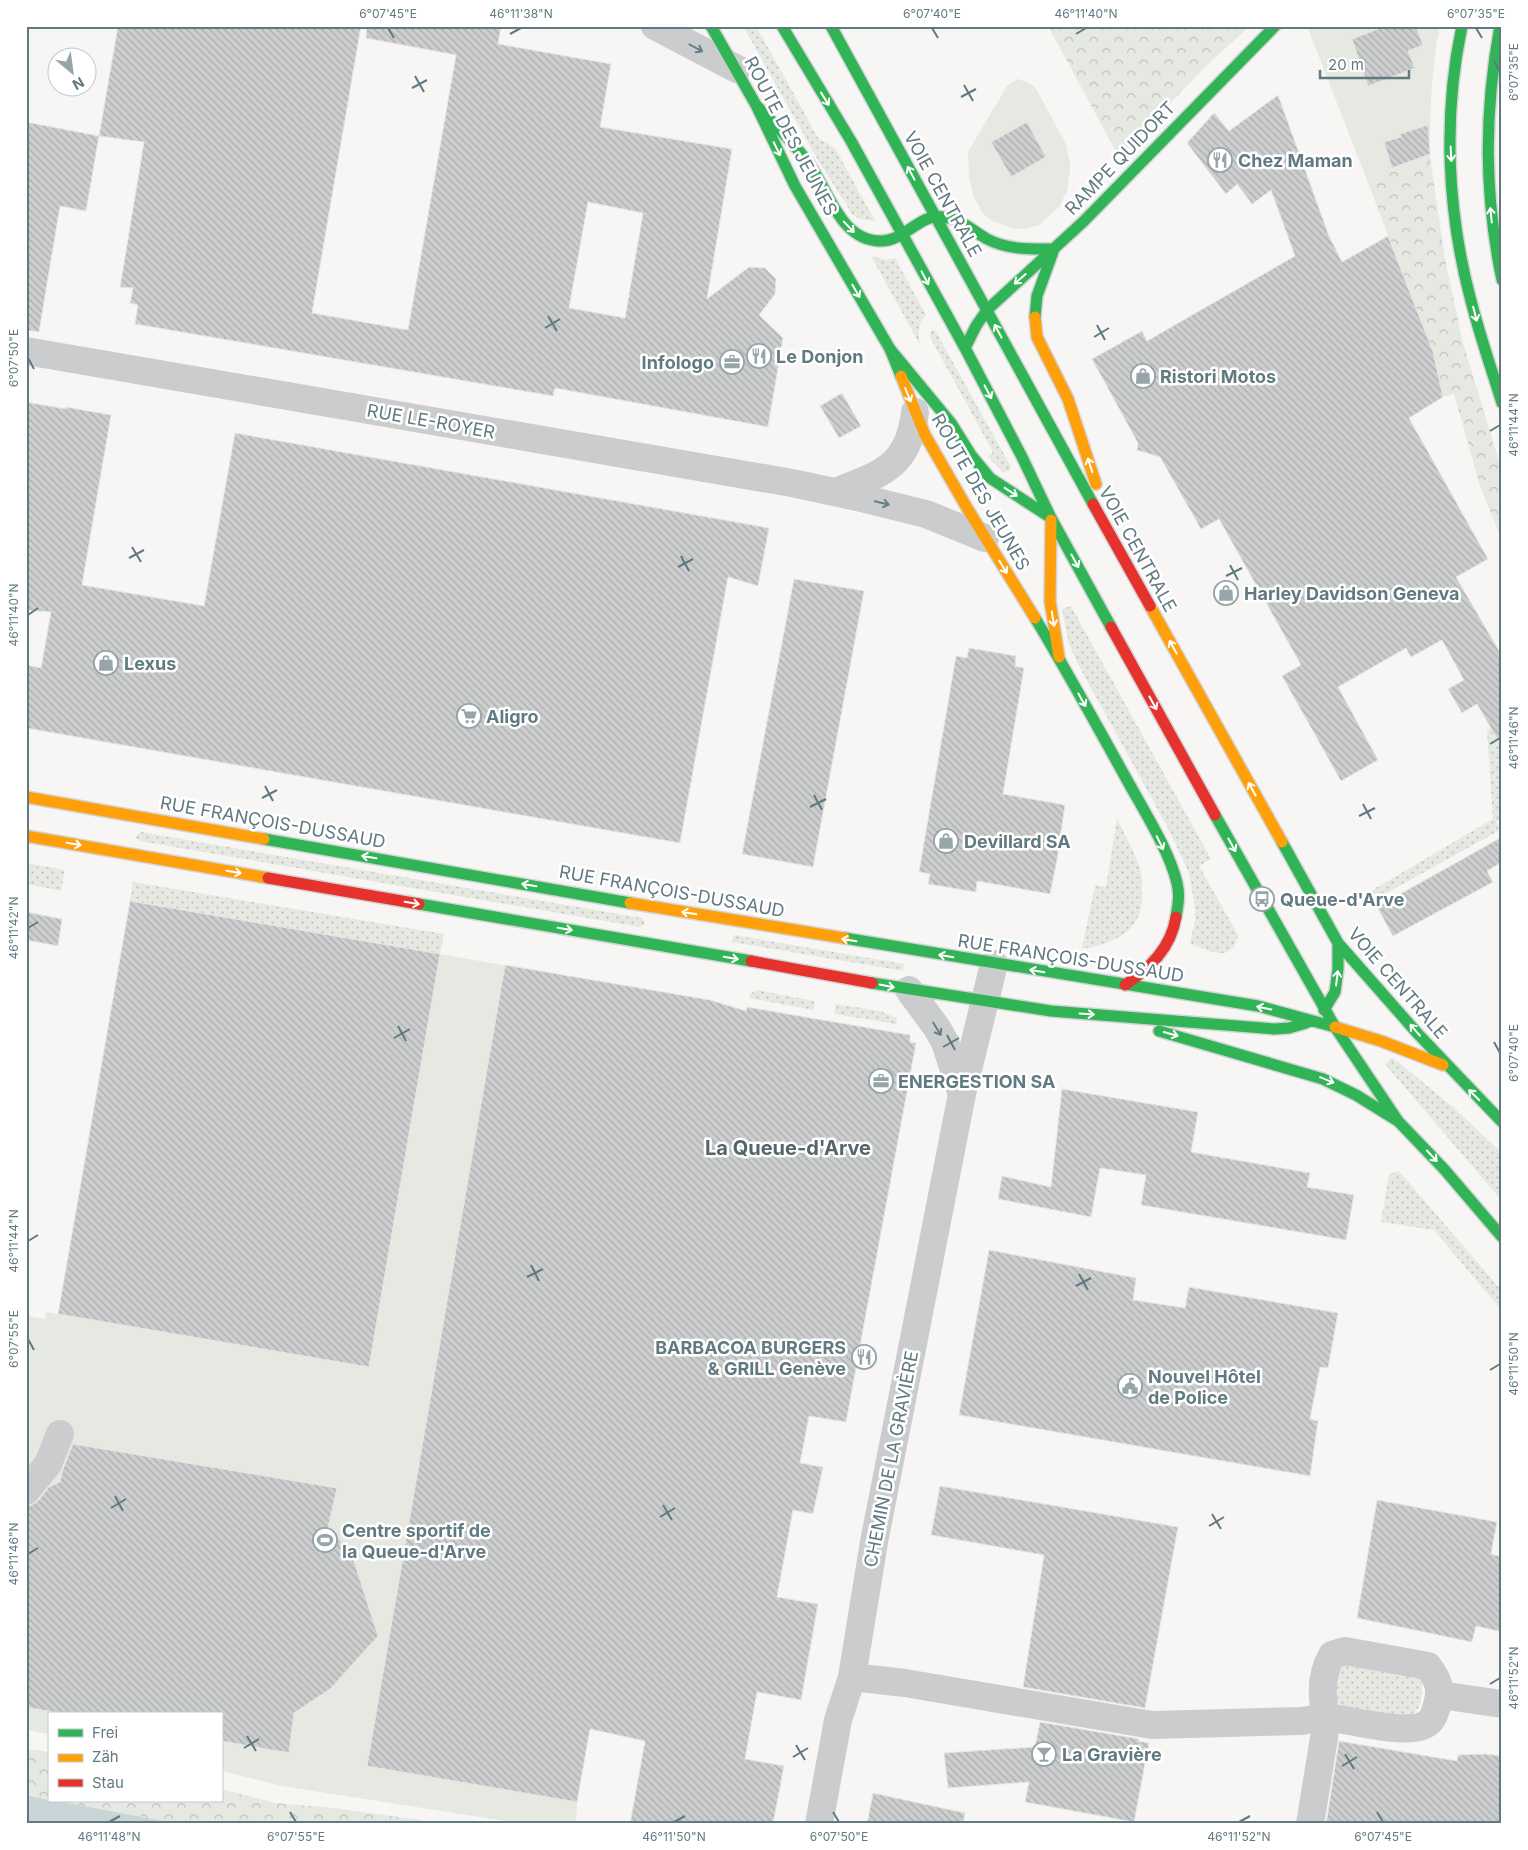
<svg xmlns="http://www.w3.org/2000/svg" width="1528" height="1850" font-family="Inter,sans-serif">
<defs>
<pattern id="grass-dots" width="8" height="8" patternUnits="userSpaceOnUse" patternTransform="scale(1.25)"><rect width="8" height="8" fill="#e6e8e2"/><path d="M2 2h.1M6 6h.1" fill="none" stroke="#bec1bd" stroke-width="1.8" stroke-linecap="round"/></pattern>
<pattern id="forest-crowns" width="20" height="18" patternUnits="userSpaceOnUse" patternTransform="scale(1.25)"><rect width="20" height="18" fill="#e6e8e2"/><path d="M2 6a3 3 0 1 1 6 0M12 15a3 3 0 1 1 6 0" fill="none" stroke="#bec1bd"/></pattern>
<pattern id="building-back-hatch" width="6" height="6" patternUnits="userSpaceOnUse" patternTransform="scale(1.25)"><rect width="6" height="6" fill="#cdcece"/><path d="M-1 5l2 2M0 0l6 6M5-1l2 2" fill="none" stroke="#aaacad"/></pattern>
</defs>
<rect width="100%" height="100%" fill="#f7f6f5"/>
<path fill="url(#grass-dots)" d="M743,26H756L818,138L835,148L875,221L860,219L852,214L818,160Z
M871,256L886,260L895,258L926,315C918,325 918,332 920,345Z
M935,330L1011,467L1009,471L1003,472L988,457L993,452L930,337L931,331Z
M1071,606L1211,859L1199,866L1238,935C1232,965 1209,951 1190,943L1195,921V908L1189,873L1168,828L1079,666L1069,644L1062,609Z
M1502,726V818L1496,822L1500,830L1374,900L1369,892L1493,819L1487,730L1491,728L1493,731Z
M1117,818C1125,836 1136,854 1141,872C1142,878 1142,885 1142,891C1144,931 1117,943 1082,949L1095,885L1106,887Z
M141,832L642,918L645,924L640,927L145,842L139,840L136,838L137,835Z
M26,863L65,870L61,891L26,884Z
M133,882L444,934L440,954L130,901Z
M734,935L904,964L903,971L732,942Z
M757,990L815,1001L814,1010L749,998L750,994Z
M836,1004L880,1011L897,1018L896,1024L834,1014Z
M1392,1057L1453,1107L1502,1153V1201L1385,1064Z
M1399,1171L1502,1291V1311L1434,1230L1381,1222L1389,1174Z
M1348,1662L1421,1678C1423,1686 1422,1692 1421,1700C1417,1724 1390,1716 1373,1713C1363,1712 1348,1713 1340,1705C1332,1697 1339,1678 1340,1668Z"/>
<path fill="url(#forest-crowns)" d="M1048,26H1250L1207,65L1119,157Z
M1430,157L1445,259L1463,343L1502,471L1501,538L1480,486L1454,394L1443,397L1433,352L1367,180Z
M26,1749L49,1752V1800L26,1795Z
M221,1789L276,1803L334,1808L420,1820L427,1824H179L58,1801H221Z"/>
<path fill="#e6e8e2" d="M1307,26H1440C1431,69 1430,113 1430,157L1367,180Z
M1017,79L1027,82L1035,87L1066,144L1070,163V172L1067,191L1059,207L1039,225L1024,229L1011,228L993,221L983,214L973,195L969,177L968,152L1007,86Z
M440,954L718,1003L577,1802L576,1824H524L282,1786L221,1771V1714H49V1734L26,1730V1316L45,1319L46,1312L369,1367Z"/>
<path fill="#c9d5d6" d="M26,1795L49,1800V1801H58L179,1824H26Z"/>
<path fill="url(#building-back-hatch)" stroke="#e6e6e5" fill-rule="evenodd" d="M118,26H361L312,313L408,330L456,55L366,38L367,26H501L498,44L611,64L600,127L732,149L707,299L749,267L765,268L776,279L775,294L759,315L783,338L768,427L555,388L553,396L135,324L138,305L130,303L133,288L120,287L144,142L99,136ZM588,202L643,213L625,318L569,308Z
M1386,26H1416L1423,45L1408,51L1415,68L1368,86L1352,39Z
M1278,95L1329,236L1342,262L1388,236L1433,352L1443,397L1409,418L1488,559L1456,577L1502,656V747L1477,704L1462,713L1448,689L1464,680L1442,640L1411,657L1406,648L1338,687L1378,760L1341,781L1282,676L1301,665L1219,519L1201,529L1160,457L1137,450L1138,443L1092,359L1142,331L1147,341L1295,256L1271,190L1252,204L1237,184L1226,194L1187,143L1214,113L1229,131Z
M26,122L99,136L86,211L60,206L39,332L26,330Z
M1027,122L1046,157L1011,177L991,142Z
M1428,125L1430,154L1392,168L1384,142L1401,137L1400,134Z
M842,393L861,426L839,438L820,406Z
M26,402L66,409V407L111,415L82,585L204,606L235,433L769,528L758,586L728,577L680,843L26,728V665L41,668L51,612L26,610Z
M794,579L864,591L813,867L742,854Z
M969,648L1016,656L1015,666L1024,668L1003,794L1065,805L1057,860L1050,894L977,881L976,892L928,884L930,874L919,872L956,656L967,658Z
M1502,837V862L1487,871L1493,882L1393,936L1377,907Z
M130,901L440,954L369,1367L58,1314Z
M26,912L62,919L58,946L26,940Z
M505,965L710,1000L746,1011L747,1007L910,1035V1042L916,1043L846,1422L809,1416L800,1463L823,1467L813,1514L793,1510L777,1597L818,1604L801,1700L757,1692L745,1759L784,1766L773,1824H630L645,1741L590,1729L577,1802L367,1766Z
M1062,1089L1198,1112L1191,1152L1310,1173L1307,1187L1354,1195L1346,1240L1141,1205L1146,1175L1100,1168L1091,1217L998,1199L1002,1176L1051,1187Z
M989,1250L1136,1278L1133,1300L1185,1308L1189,1287L1338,1313L1328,1368L1320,1367L1310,1419L1318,1421L1310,1476L959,1415Z
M73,1444L337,1488L328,1527L345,1546L353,1558L378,1636L330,1689L294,1713L289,1753L221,1741V1714H65L26,1707V1506L32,1505L38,1501L49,1487L60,1482L63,1469Z
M940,1486L1178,1527L1145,1708L1023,1687L1044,1555L931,1535Z
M1377,1500L1497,1522L1491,1554L1502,1557V1632L1476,1626L1472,1642L1357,1618Z
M1040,1722L1139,1739L1138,1741L1149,1743L1134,1822L1025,1802L1029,1782L948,1788L944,1753L1035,1747Z
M1339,1741L1457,1761L1458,1755L1486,1754L1502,1756V1824H1326Z
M873,1793L965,1813L963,1824H867Z"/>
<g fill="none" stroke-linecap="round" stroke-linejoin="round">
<defs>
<path id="fast" d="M711,26L756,105L795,186L890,349L901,376
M782,26L851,141L965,348L1022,457L1051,518L1111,627
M831,26L1093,504
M1462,26C1443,115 1447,209 1470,297C1479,333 1491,368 1502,403
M1500,26C1484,113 1484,193 1502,280
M756,105C773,123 792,141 807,161C829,189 839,241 881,241C905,241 920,213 943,217C962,219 971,230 987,239C1008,250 1031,249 1054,249L1037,296L1035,317
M965,348L976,326L987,310L1084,221L1275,26
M890,349L951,423L971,455L990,478L1051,518
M1035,618C1067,671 1097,726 1127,780C1144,811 1169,850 1177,883C1180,895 1178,905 1176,917
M1215,815L1335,1027L1398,1121L1444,1169L1502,1237
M264,839L630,903
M1282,842L1338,943L1418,1034L1502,1122
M419,904L751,961
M844,938L1258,1006L1335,1027
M872,983L1051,1011L1274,1029L1289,1028L1306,1023
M1324,1010L1335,992L1338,969V943
M1159,1031L1323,1079L1356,1095L1398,1121"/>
<path id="slow" d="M1035,317L1037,337L1068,399L1096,484
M901,376L925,435L967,508L1035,618
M1051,520L1050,601L1059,657
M1150,606L1282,842
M26,797L264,839
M26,836L268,878
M630,903L844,938
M1335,1027L1381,1041L1443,1065"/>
<path id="jam" d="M1093,504L1150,606
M1111,627L1215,815
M268,878L419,904
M751,961L872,983
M1125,985C1150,968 1171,948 1176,917"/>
</defs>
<use href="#fast" stroke="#d3d4d5" stroke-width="14"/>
<use href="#slow" stroke="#d3d4d5" stroke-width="14"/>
<use href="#jam" stroke="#d3d4d5" stroke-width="14"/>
<path stroke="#cbcccd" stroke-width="28" d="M655,26L737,69
M26,351L792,483L857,497L926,514L985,538
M835,492C881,474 909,467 915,412
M909,990L937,1028L945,1042L961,1092
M26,1491L48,1464L60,1434
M1345,1651L1428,1666C1438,1680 1442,1688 1437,1705C1435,1714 1432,1723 1422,1726C1400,1734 1350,1720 1326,1717C1321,1696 1321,1674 1332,1655Z
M852,1677L905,1683L1152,1725L1302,1721L1326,1717L1324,1738L1310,1824
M1440,1695L1502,1704
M819,1824L838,1720L852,1677L874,1542L962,1094L994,964"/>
<use href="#fast" stroke="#30b455" stroke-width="11"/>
<use href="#slow" stroke="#ff9f0a" stroke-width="11"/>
<use href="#jam" stroke="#e5322d" stroke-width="11"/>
</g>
<defs><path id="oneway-shaft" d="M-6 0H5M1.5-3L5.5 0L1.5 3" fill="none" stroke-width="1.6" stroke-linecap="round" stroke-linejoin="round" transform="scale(1.25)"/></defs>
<g stroke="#667e85">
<use href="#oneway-shaft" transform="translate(696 48) rotate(28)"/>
<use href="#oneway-shaft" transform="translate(882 503) rotate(14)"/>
<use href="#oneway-shaft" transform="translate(937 1029) rotate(59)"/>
</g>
<g stroke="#fff">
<use href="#oneway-shaft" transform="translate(825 99) rotate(58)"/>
<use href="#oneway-shaft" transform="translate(777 149) rotate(64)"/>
<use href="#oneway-shaft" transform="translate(1451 154) rotate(87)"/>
<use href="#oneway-shaft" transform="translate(911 173) rotate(-118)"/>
<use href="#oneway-shaft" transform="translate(1491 215) rotate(-96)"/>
<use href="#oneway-shaft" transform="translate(849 227) rotate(46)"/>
<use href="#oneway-shaft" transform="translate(925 278) rotate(62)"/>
<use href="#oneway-shaft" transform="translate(1020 279) rotate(139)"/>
<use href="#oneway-shaft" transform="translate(856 291) rotate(60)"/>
<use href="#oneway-shaft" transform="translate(1475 314) rotate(76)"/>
<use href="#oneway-shaft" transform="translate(998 331) rotate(-118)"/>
<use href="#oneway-shaft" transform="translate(988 392) rotate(62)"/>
<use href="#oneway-shaft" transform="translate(908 395) rotate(68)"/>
<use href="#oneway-shaft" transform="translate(1090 465) rotate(-108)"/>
<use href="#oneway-shaft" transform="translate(1011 492) rotate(33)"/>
<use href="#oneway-shaft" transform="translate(1075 561) rotate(61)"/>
<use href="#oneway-shaft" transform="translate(1003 567) rotate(59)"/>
<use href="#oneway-shaft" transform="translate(1053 619) rotate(81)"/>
<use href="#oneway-shaft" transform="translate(1173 647) rotate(-119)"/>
<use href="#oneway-shaft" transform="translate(1082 700) rotate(61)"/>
<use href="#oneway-shaft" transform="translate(1153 703) rotate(61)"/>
<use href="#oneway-shaft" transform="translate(1252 789) rotate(-119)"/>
<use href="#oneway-shaft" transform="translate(1160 843) rotate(64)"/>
<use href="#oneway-shaft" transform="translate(74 844) rotate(10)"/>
<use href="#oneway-shaft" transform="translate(1232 845) rotate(61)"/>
<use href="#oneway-shaft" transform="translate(369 857) rotate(-170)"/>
<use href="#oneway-shaft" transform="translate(234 872) rotate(10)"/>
<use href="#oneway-shaft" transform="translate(529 885) rotate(-170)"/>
<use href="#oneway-shaft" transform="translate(412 903) rotate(10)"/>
<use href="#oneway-shaft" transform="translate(689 913) rotate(-170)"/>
<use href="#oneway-shaft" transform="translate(565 929) rotate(10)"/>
<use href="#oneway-shaft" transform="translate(849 940) rotate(-170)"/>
<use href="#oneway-shaft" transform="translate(946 956) rotate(-171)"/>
<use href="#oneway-shaft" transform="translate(731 958) rotate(10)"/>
<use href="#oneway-shaft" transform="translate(1037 971) rotate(-171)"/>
<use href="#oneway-shaft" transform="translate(1337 978) rotate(-83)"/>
<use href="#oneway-shaft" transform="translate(887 986) rotate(11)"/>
<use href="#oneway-shaft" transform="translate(1264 1008) rotate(-168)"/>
<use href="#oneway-shaft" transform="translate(1087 1014) rotate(4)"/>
<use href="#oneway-shaft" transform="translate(1415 1030) rotate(-131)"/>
<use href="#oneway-shaft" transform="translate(1171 1034) rotate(16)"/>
<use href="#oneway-shaft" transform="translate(1327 1080) rotate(22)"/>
<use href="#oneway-shaft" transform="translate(1474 1095) rotate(-135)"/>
<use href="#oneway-shaft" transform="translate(1432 1156) rotate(47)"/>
</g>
<path fill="none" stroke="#617a81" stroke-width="2" d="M388,28L394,38M932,28L938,38M1476,28L1482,38M510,34L521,28M1076,34L1086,28M1494,61L1500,72M415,76L424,92M964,85L973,101M412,88L427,80M961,97L976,89M548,316L557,331M1097,325L1105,340M545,328L560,319M1094,337L1109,328M28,358L34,369M1490,431L1500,425M132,547L141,562M681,556L689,571M129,558L144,550M1230,565L1238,580M678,567L693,559M1226,576L1242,568M28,615L38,608M1490,744L1500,738M265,786L273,801M814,795L822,810M262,798L277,790M1363,804L1371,819M810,807L826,799M1359,816L1375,808M28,928L38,922M398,1026L406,1041M947,1035L955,1050M394,1038L410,1029M1494,1042L1500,1053M943,1047L959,1038M28,1241L38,1235M531,1265L539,1281M1079,1274L1088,1290M527,1277L543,1269M1076,1286L1091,1278M28,1339L34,1350M1490,1370L1500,1364M115,1496L123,1511M663,1505L672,1520M111,1508L126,1499M1212,1514L1221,1529M660,1517L675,1508M1209,1526L1224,1517M28,1554L38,1548M1490,1684L1500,1678M247,1736L256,1751M796,1745L805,1760M244,1748L259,1739M1345,1754L1354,1769M793,1757L808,1748M1342,1766L1357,1757M290,1812L296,1822M833,1812L839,1822M1377,1812L1383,1822M109,1822L120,1816M674,1822L685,1816M1239,1822L1250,1816"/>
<defs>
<symbol id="restaurant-ring" viewBox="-11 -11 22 22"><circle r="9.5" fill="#fff" stroke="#96a5aa" stroke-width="1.5"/><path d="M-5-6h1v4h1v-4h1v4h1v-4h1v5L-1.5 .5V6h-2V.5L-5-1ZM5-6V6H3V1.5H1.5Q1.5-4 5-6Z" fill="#96a5aa"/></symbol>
<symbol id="office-ring" viewBox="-11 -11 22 22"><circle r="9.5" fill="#fff" stroke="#96a5aa" stroke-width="1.5"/><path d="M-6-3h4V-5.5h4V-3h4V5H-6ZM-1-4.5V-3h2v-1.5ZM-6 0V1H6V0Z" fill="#96a5aa"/></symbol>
<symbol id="shop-ring" viewBox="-11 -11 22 22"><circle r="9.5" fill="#fff" stroke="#96a5aa" stroke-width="1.5"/><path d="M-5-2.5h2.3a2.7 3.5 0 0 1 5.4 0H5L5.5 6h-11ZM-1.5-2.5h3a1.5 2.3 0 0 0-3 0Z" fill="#96a5aa"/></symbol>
<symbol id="supermarket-ring" viewBox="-11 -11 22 22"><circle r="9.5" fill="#fff" stroke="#96a5aa" stroke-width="1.5"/><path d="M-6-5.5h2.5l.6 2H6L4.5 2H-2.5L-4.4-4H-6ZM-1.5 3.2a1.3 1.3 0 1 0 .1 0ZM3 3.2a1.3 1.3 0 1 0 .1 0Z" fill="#96a5aa"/></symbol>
<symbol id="bus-ring" viewBox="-11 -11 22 22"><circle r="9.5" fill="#fff" stroke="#96a5aa" stroke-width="1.5"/><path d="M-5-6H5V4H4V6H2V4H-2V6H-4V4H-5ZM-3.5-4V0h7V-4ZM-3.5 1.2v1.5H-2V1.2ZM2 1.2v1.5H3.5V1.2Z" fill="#96a5aa"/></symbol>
<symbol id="civic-ring" viewBox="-11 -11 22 22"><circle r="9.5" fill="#fff" stroke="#96a5aa" stroke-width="1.5"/><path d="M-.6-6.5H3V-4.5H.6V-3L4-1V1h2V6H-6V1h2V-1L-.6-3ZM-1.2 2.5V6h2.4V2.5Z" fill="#96a5aa"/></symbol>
<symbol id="stadium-ring" viewBox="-11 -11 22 22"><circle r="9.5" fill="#fff" stroke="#96a5aa" stroke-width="1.5"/><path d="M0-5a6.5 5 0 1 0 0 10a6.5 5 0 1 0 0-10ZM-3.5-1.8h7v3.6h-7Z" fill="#96a5aa"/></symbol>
<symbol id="bar-ring" viewBox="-11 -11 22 22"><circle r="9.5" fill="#fff" stroke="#96a5aa" stroke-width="1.5"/><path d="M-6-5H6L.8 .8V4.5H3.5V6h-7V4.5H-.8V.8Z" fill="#96a5aa"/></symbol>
</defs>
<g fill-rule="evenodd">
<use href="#restaurant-ring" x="1206" y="146" width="28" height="28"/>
<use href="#restaurant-ring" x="745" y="342" width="28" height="28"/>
<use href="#office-ring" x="718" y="348" width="28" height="28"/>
<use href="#shop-ring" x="1129" y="362" width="28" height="28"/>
<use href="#shop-ring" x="1212" y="579" width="28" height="28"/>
<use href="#shop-ring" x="92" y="649" width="28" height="28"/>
<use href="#supermarket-ring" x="455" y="702" width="28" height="28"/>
<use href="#shop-ring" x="932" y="827" width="28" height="28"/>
<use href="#bus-ring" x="1248" y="885" width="28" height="28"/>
<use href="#office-ring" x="867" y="1067" width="28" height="28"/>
<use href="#restaurant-ring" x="850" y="1343" width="28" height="28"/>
<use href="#civic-ring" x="1116" y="1372" width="28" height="28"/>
<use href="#stadium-ring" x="311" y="1526" width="28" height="28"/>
<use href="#bar-ring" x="1030" y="1740" width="28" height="28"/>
</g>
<g text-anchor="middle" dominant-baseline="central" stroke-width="5" stroke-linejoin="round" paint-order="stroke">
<g font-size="18" fill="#617a81" stroke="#fff">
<text transform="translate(791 136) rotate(62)">ROUTE DES JEUNES</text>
<text transform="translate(1120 158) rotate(-46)">RAMPE QUIDORT</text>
<text transform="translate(943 194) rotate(61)">VOIE CENTRALE</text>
<text transform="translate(431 421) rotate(10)">RUE LE-ROYER</text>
<text transform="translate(981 492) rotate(60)">ROUTE DES JEUNES</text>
<text transform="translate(1138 549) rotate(61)">VOIE CENTRALE</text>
<text transform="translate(273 822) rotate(10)">RUE FRANÇOIS-DUSSAUD</text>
<text transform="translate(672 891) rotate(10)">RUE FRANÇOIS-DUSSAUD</text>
<text transform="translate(1071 958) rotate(9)">RUE FRANÇOIS-DUSSAUD</text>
<text transform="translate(1398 983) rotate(49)">VOIE CENTRALE</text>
<text transform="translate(891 1459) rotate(-79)">CHEMIN DE LA GRAVIÈRE</text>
</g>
<g font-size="18" font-weight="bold" fill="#617a81" stroke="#fff" text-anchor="start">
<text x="1238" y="160">Chez Maman</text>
<text x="776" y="356">Le Donjon</text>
<text x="714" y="362" text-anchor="end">Infologo</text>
<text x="1160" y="376">Ristori Motos</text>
<text x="1244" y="593">Harley Davidson Geneva</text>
<text x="124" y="663">Lexus</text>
<text x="486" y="716">Aligro</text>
<text x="964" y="841">Devillard SA</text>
<text x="1280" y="899">Queue-d'Arve</text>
<text x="898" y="1081">ENERGESTION SA</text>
<text x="846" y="1347" text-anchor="end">BARBACOA BURGERS<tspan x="846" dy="21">&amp; GRILL Genève</tspan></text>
<text x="1148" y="1376">Nouvel Hôtel<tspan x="1148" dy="21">de Police</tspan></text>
<text x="342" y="1530">Centre sportif de<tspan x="342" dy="21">la Queue-d'Arve</tspan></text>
<text x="1062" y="1754">La Gravière</text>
</g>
<g font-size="20" font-weight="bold" fill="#54666b" stroke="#fff">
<text x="788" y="1148">La Queue-d'Arve</text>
</g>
</g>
<rect width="1528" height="1850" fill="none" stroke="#ffffff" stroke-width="55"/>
<rect x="48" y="1712" width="175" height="90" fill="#ffffff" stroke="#c0cacd"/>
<rect x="58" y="1729" width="25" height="8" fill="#30b455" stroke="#c0cacd"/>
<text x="92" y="1738" font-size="15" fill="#617a81">Frei</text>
<rect x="58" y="1754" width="25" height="8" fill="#ff9f0a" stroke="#c0cacd"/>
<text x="92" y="1762" font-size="15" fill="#617a81">Zäh</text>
<rect x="58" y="1779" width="25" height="8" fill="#e5322d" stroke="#c0cacd"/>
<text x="92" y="1788" font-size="15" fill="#617a81">Stau</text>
<g transform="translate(72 72) rotate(151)"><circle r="24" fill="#ffffff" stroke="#c0cacd"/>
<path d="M0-4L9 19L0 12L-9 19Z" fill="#96a5aa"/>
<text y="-8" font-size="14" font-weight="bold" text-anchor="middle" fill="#617a81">N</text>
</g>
<path d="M1320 70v8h89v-8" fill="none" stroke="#617a81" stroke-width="2.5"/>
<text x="1328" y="70" font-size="15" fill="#617a81" stroke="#ffffff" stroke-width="4" paint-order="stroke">20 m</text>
<rect x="28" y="28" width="1472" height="1794" fill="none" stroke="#617a81" stroke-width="2"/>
<g font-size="12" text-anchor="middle" fill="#617a81">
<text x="388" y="18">6°07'45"E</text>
<text x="521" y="18">46°11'38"N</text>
<text x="932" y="18">6°07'40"E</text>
<text x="1086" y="18">46°11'40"N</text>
<text x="1476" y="18">6°07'35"E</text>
<text transform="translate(1514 72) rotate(-90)" y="4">6°07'35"E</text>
<text transform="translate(14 358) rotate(-90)" y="4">6°07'50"E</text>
<text transform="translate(1514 425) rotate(-90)" y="4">46°11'44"N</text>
<text transform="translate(14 615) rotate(-90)" y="4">46°11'40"N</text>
<text transform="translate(1514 738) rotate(-90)" y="4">46°11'46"N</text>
<text transform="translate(14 928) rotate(-90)" y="4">46°11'42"N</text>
<text transform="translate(1514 1053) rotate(-90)" y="4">6°07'40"E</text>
<text transform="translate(14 1241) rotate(-90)" y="4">46°11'44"N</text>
<text transform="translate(14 1339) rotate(-90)" y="4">6°07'55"E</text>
<text transform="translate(1514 1364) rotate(-90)" y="4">46°11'50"N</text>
<text transform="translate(14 1554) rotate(-90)" y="4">46°11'46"N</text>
<text transform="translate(1514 1678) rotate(-90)" y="4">46°11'52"N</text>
<text x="109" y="1841">46°11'48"N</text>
<text x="296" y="1841">6°07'55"E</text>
<text x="674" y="1841">46°11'50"N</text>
<text x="839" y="1841">6°07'50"E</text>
<text x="1239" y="1841">46°11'52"N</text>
<text x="1383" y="1841">6°07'45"E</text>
</g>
</svg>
